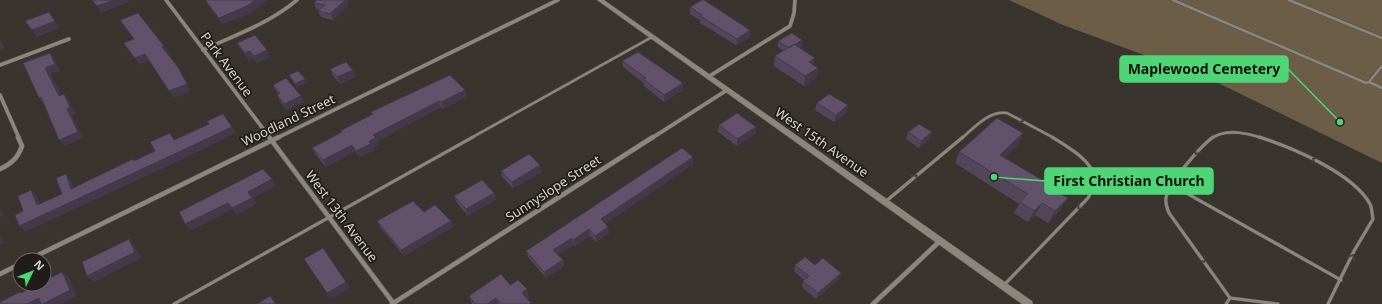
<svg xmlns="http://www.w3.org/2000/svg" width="1382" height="304" font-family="'Noto Sans',sans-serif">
<rect width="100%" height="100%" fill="#39342e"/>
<path fill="#6c5d47" d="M1009,0H1382V163L1214,81L1063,25Z"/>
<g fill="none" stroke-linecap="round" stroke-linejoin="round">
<defs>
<path id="service-far1" d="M1173,0L1366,83L1369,82L1382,66
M1289,0L1382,38
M1369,82L1382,88
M471,138L652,37
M962,138C974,128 989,110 1007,113L1054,138
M1212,138C1227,128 1247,133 1262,138"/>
<path id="service" d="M1213,137C1200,147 1169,182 1166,198C1165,204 1167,208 1169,213L1230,298L1278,304
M1259,137C1291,147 1353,173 1370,204C1372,208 1372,214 1373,219L1354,251L1328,304
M1172,185L1341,280
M885,202L963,137
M1004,285L1088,198C1091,192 1095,185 1094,177C1093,161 1065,145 1052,137
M174,304L473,137
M1226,304L1230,298"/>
<path id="minor-far1" d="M166,0L270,138
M203,50C235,35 270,23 297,0
M0,65L69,39
M708,77L790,26L794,13L795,0
M0,95L19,138
M277,138L558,0
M652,138L727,90"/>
<path id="minor" d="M269,137L394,304
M0,169C11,164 18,158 22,146L18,137
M28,260L279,137
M0,274L20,264
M392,304L653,137
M873,304L940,241"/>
<path id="tertiary" d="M597,0H604L1032,301L1033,304H1022Z"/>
</defs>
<use href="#service-far1" stroke="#53504a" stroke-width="3.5"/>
<use href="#service" stroke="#53504a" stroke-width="4"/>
<use href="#minor-far1" stroke="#53504a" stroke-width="4.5"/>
<use href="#minor" stroke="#53504a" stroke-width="5.5"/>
<use href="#tertiary" stroke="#53504a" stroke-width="1"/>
<use href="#service-far1" stroke="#8c867f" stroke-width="2.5"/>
<use href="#service" stroke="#8c867f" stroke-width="3"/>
<use href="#minor-far1" stroke="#8c867f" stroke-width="3.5"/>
<use href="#minor" stroke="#8c867f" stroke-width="4.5"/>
<use href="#tertiary" fill="#8c867f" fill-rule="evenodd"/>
</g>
<path fill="#53465b" d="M205,0H267L251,13L223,24L208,5Z
M317,0H347L349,4L333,20L321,17L318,11L320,10L316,9L314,3Z
M690,7L750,37L736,45L700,23V20L690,14Z
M802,40V46L800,48L814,65L817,77L804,86L774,66L775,56L783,51L778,47V41Z
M237,43L270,57L257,63L254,58L249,60L241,49Z
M622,61L683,90L664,102L644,86V83L623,67Z
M330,69L356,77L340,84L333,76Z
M273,85L301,96L304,102L287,110L280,101L277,95L279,94L276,91Z
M465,90L467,96L443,109L441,107L377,141L379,144L373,147L374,150L360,157L355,151L326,167L315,154L312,148L372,115L371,112Z
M817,103L847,112L834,122L815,110Z
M719,125L756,127L755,134L737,146L718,132Z
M908,132L930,139L919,148L906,139Z
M1023,133L1018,145L1004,157L1059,193L1061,209L1048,223L1035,215L1028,222L1014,213L1019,204L955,163L959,152Z
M693,157V164L605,224L609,233L596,242L590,236L575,246L573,245L558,254L563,260L564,266L546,278L528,257L526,251Z
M501,171L542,172L513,188L502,177Z
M494,193L496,199L468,216L457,203L454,196Z
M424,212L451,221L453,227L404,256L380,227L377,221Z
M795,265H815L839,279L816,299L802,287L803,281L804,280L794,271Z
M510,285L529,297L527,299L531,304H472L469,296Z"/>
<path fill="#44394a" d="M114,0H128L129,2L101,13L97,6Z
M256,0H267L251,13L223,24L219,18Z
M345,0H347L349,4L333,20L330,14Z
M49,12L60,28L37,37L32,30Z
M750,30V37L736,45L737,39Z
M0,39L5,48L0,50Z
M802,40V46L788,55L789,48Z
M164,46L169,53H167L162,47Z
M267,50L270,57L257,63L254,56Z
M250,51L254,58L249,60L245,53Z
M50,53L55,60L60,71L51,74L65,103L59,96L45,68Z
M145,54L149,61L139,65L135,58Z
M815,58L814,67L809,62Z
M178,67L191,91L174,98L169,91Z
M818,68L817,77L804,86L805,76Z
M353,70L356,77L340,84L337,77Z
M305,79L307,83L297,87L295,84Z
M683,83V90L664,102V95Z
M465,90L467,96L443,109L441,102Z
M64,94L69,101L76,114L72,115L83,138L65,146L59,140L67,109Z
M301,96L304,102L287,110L284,104Z
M41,97L44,105L39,98Z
M439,101L441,107L377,141L379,144L373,147L374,150L360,157L356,151L369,141L373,135Z
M848,105L847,112L834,122L836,115Z
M232,127L236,133L185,158L25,232L19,226Z
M756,127L755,134L737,146V139Z
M932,132L930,139L919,148L921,141Z
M1023,133L1018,145L995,166L1000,155Z
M352,145L355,151L326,167L323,160Z
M693,157V164L602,226L601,219Z
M540,165L542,172L513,188L512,182Z
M66,174L71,180L77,195L71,189Z
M272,179L276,186L253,198L257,204L237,215L233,209L190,231L185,224Z
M1064,185L1057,197V192Z
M31,190L37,196L43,211L37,205Z
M494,193L496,199L468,216L466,209Z
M1068,198L1061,209L1048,223L1055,211Z
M1042,203L1035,215L1028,222L1034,211Z
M0,207L3,216L0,217Z
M451,221L453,227L404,256L401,250Z
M608,227L609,233L596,242L595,236Z
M589,229L590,236L575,246L573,240Z
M0,233L3,243L0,244Z
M572,238L573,245L555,256L553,250Z
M129,239L135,246L141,258L94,282L87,276Z
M563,260L564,266L546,278L544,272Z
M62,272L69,278L77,296L61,304H27Z
M841,273L839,279L816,299L818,293Z
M346,282L350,288L331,299L327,293Z
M527,289L529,297L524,300L522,293Z
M496,298L498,304H487Z"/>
<path fill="#61516a" stroke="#44394a" d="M92,0H114L97,6Z
M205,0H256L247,6L219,18Z
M317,0H345L330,14L318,11L325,5L314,3Z
M702,0H704L750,30L737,39L700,16L702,15L690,7Z
M49,12L55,21L32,30L25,21Z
M138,13L164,46L162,47L178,67L187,84L169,91L145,54L135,58L130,52L124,43L134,39L120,20Z
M792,33L802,40L789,48L778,41Z
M255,35L267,50L254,56L250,51L245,53L237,43Z
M794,44L815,58L809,62L818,68L805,76L775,56Z
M638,52L683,83L664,95L643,79L646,78L622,61Z
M50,53L55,64L45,68L59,96L64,94L70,107L67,109L78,132L59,140L41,97L39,98L23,63Z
M346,62L353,70L337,77L330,69Z
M298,71L305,79L295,84L289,75Z
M450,75L465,90L441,102L439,101L373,135L376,138L369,141L371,144L356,151L352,145L323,160L312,148L342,132L340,131L373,114L371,112Z
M286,78L301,96L284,104L277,95L280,93L273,85Z
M829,94L848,105L836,115L817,103Z
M737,113L756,127L737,139L719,125Z
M223,114L232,127L181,151L19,226L15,215L23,211L18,196L31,190L37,205L62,194L56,178L66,174L71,189L133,159L134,161L155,151L150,142L170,133L174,140L209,124L207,121Z
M997,118L1023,133L1000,155L1042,180L1048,175L1064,185L1057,192L1068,198L1055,211L1042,203L1034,211L1020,202L1028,194L959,152Z
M919,124L932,132L921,141L908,132Z
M682,148L693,157L601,219L608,227L595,236L589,229L573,240L572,238L553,250L563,260L544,272L526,251Z
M529,154L540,165L512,182L501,171Z
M263,169L272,179L248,192L252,198L232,208L228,203L185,224L179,212Z
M482,180L494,193L466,209L454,196Z
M413,201L424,212L435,205L451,221L401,250L377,221Z
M129,239L135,252L87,276L82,262Z
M323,248L346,282L327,293L304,259Z
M805,257L815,265L823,258L841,273L818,293L803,281L809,276L795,265Z
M62,272L70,290L43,304H41L39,298L27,304H0V302L20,292L21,293L38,284H44V281Z
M501,274L510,285L518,280L527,289L522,293L531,303L530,304H501L496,298L487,304H475L469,296Z
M270,296L276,304H257Z"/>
<defs><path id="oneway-chevron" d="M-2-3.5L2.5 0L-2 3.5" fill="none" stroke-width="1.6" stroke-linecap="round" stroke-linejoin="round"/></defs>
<g stroke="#45413d">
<use href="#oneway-chevron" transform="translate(1021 120) rotate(27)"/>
<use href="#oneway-chevron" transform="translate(1197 152) rotate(132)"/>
<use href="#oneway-chevron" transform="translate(1315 160) rotate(-152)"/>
<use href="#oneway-chevron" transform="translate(915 177) rotate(-40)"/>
<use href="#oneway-chevron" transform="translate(1080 207) rotate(134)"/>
<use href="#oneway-chevron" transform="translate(1352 257) rotate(-64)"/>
<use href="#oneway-chevron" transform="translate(1203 260) rotate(54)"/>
</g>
<g text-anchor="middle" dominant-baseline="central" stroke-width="3.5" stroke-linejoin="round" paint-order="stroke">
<g font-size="13" fill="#d7d4d0" stroke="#1f1c19">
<text transform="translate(227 64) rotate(53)">Park Avenue</text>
<text transform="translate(288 120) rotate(-26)">Woodland Street</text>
<text transform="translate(822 142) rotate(35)">West 15th Avenue</text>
<text transform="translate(553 188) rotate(-33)">Sunnyslope Street</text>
<text transform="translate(342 216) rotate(53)">West 13th Avenue</text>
</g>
</g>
<path fill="none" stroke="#4ed676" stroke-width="1.5" d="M1340 122L1288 69M994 177L1045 181"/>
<g fill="#4ed676" stroke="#1f1c19" stroke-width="1.5">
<circle cx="1340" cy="122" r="4"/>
<circle cx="994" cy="177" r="4"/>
</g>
<g fill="#4ed676" stroke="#4ed676" stroke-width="1.5">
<rect x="1120" y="56" width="168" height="26" rx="4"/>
<rect x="1045" y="168" width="168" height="26" rx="4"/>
</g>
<g font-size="14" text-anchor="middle" font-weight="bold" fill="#111">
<text x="1204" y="74">Maplewood Cemetery</text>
<text x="1129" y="186">First Christian Church</text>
</g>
<g transform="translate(32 272) rotate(47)"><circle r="19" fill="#1f1c19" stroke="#696662"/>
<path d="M0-3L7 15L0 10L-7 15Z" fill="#4ed676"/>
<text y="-6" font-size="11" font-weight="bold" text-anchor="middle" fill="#d7d4d0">N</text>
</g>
</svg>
